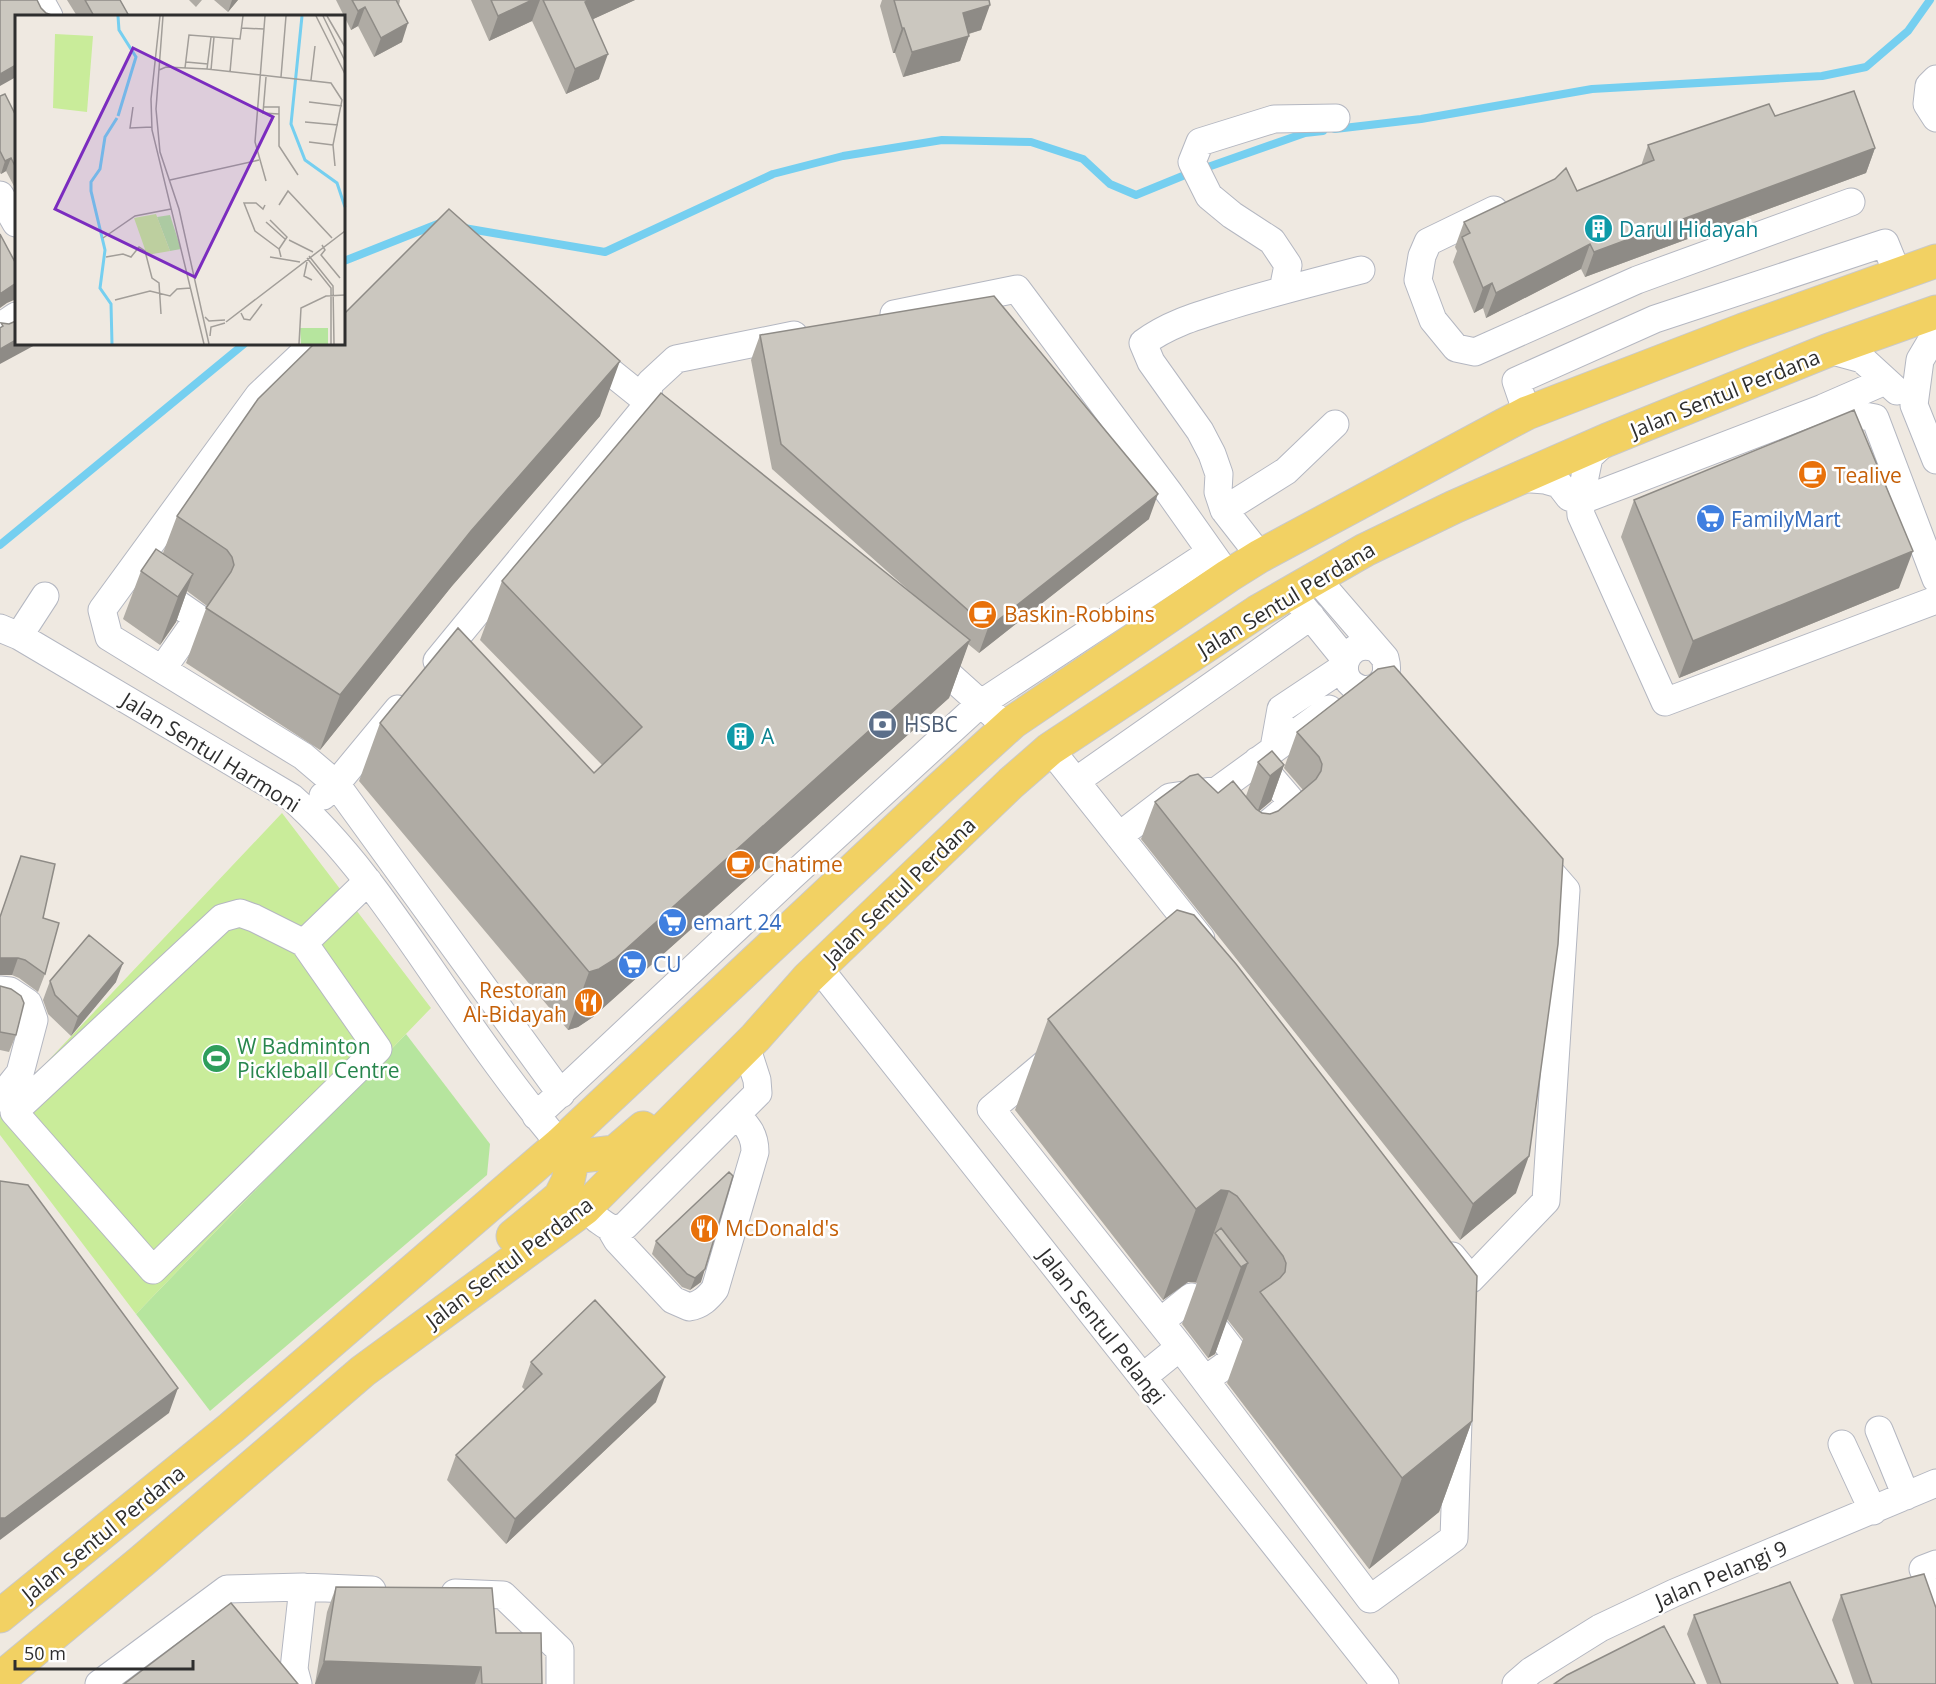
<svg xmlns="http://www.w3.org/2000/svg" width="1936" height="1684" font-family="'Open Sans',sans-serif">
<rect width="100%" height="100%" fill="#efe9e1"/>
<path fill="#b6e59e" d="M406,1034L490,1144L487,1175L210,1411L136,1314Z"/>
<path fill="#c9ec9a" d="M282,813L431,1008L136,1314L0,1135V1106L27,1083Z"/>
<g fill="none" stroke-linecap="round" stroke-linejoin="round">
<path stroke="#75cff0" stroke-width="8" d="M1335,129L1421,119L1592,89L1822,76L1866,67L1908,31L1930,0
M1208,167L1305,133L1323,131
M464,228L605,252L773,174L843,156L942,140L1031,142L1083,159L1110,184L1136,195L1185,175
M344,261L440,223
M0,545L244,344"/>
<defs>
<path id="minor" d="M40,0L49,16
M1936,79L1929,86L1927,104L1936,118
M0,195L16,223
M1494,210L1428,242L1422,256L1418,280L1433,320L1456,348L1475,352L1637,280L1851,202
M1283,290L1288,265L1272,241L1232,215L1209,196L1192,162L1200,142L1274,119L1336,118
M894,314L1017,289L1170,494L1228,576
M0,327L16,316
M1936,333L1920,360L1914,405L1936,460
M313,344L259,395L102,610L109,637L303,756L336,784L561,1094
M1829,350L1862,359L1897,391
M587,353L658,410
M1823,408L1875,418L1936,579
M1527,413L1516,381L1655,319L1885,243L1898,275
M673,433L651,414L648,391L650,383L676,359L794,335
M1607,440L1589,457L1580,501L1581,515L1665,702L1936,600
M1518,478L1545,480L1559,484L1569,497L1580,501L1823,408L1885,381
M1224,510L1286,471L1335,424
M1260,556L1224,510L1218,492L1219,474L1212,454L1200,431L1151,362L1143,343C1170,323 1200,315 1232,305C1275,292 1318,281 1361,270
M1316,578L1385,658C1388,669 1387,678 1379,685C1374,689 1367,690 1361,689C1332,681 1344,637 1375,648
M153,587L198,618L163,668
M1299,602L1346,660
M0,628L19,636L291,797C350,849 396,919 441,984C479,1039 517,1093 560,1144
M19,636L45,596
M928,656L1007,727
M437,661L649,403
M1274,748L1281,709L1344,667
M1050,749L1201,939
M1257,761L1293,803L1269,823
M1076,781L1311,616
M323,796L336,784L398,709
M1119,836L1170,797L1218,790L1329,709
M240,913L254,918L304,943L378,1049L153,1270L14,1112L222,918Z
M304,943L368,881
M819,968L1385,1684
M1153,973L1215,1045L1460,1362L1454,1538L1370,1599L1180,1347L991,1109Z
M0,990L10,991L28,1003L34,1020L20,1073L0,1098
M536,1116L791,877L980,704L1211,552
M597,1219C607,1226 612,1232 625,1226L758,1093L757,1080L746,1046
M610,1228L617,1240L673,1300L689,1307C701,1305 708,1298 715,1289L755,1152C755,1135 748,1127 737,1115
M1452,1256L1471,1279L1546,1201L1566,890L1538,858
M1160,1322L1191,1297L1237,1357L1205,1380
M1143,1377L1180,1347
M1879,1430L1906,1496
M1842,1444L1873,1511
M1936,1564L1923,1569L1936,1599
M455,1593L503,1595L560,1650V1684
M99,1684L227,1589L303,1587L372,1590
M298,1684L294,1669L303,1587
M1516,1684L1531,1671L1600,1628L1674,1593L1936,1483"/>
<path id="major" d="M560,1144L573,1157L615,1152L643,1128
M513,1236L560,1197L568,1181L573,1157
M0,1616L231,1428L560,1144L937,791L1013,722L1228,576L1260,556L1504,425L1527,413L1743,330L1936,261
M0,1679L142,1561L363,1371L584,1209L755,1038L808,978L1011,783L1050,749L1257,612L1365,550L1454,507L1607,440L1829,350L1936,312"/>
</defs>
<use href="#minor" stroke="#b4b7c1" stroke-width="29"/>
<use href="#major" stroke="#c9c9c9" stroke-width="35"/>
<use href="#minor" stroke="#fff" stroke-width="27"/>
<use href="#major" stroke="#f2d163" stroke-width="33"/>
</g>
<path fill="#afaba4" d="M67,0H120L129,16H77Z
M189,0H202L196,7Z
M214,0H238L228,12Z
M336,0H400L399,5L402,42L374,57L358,26L351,30Z
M471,0H635L593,19L599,79L566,94L532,21L489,41Z
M882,0H989L981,30L969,34L960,61L903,77L895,53H893L880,6Z
M0,96L16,116V190L6,171L1,174L0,173Z
M1775,116L1875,148L1866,173L1585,277L1581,269L1486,318L1483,308L1474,313L1453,262L1457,251L1455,247L1464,222L1577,191L1641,166L1648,145Z
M760,335L1149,519L979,653L968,644L949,698L593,1017L578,1027L568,1030L359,781L380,723L594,773L602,765L480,640L502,581L914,595L772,469L751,360Z
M600,416L452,586L320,750L186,663L207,606L187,591L176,622L160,645L123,619L141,571L163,553L177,516Z
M1634,500L1899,588L1679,678L1621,537Z
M1378,669L1516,1193L1460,1240L1141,839L1155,802L1218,793L1246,796L1258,762L1284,765L1271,801L1259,811L1262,813L1270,814L1278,811L1303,790L1284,768L1297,732Z
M0,916L43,918L45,974L38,992L19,978L12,975H0Z
M1236,964L1472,1421L1439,1512L1369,1569L1227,1383L1243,1339L1227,1319L1215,1354L1208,1358L1182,1324L1197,1283L1188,1282L1163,1300L1015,1110L1048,1019Z
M50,981L116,982L71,1036L48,1014L43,1000Z
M0,986L16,1035L9,1052L0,1050Z
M656,1241L701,1282L690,1290L682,1287L652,1254Z
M531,1362L656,1402L506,1544L447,1480L456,1455L525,1390L522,1387Z
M336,1587L496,1633L542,1684H315L327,1612Z
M1841,1595L1936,1684H1854L1832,1620Z
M1694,1615L1838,1684H1707L1687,1634Z"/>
<path fill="#8e8b86" d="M232,0H238L228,12Z
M532,0H540L532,21L489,41L498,16Z
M589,0H635L576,27L585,2Z
M990,5L981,30L954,38L963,13Z
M365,7L358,26L351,30L358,11Z
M408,23L402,42L374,57L381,38Z
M902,28H904L895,53H893Z
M969,36L960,61L903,77L912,52Z
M608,54L599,79L566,94L575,69Z
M16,65V77L0,86V74Z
M1875,148L1866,173L1585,277L1594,252Z
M11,158L6,171L1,174L5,161Z
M1590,244L1581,269L1486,318L1496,293Z
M16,283V301L14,300L7,303L0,308V294Z
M1492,283L1483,308L1474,313L1483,288Z
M16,340V344H37L0,364V349Z
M620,361L600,416L452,586L320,750L340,695L471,531Z
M1158,494L1149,519L979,653L988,628Z
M1913,551L1899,588L1679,678L1693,641Z
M193,574L176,622L160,645L178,597Z
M970,640L949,698L593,1017L578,1027L568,1030L589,972Z
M1284,765L1271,801L1257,813L1270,776Z
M0,958H18L12,975H0Z
M123,963L116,982L71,1036L78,1017Z
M1529,1156L1516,1193L1460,1240L1473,1204Z
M1221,1190L1229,1191L1196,1282H1188L1163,1300L1196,1209Z
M1248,1263L1215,1354L1208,1358L1241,1267Z
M705,1269L701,1282L690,1290L695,1278Z
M665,1377L656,1402L506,1544L515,1519Z
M178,1388L169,1413L0,1540V1518Z
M1472,1421L1439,1512L1369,1569L1402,1478Z
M324,1661L481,1667L475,1684H315Z"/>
<path fill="#cbc7bf" stroke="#8e8b86" stroke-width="1.5" d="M0,0H37L41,8L46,13L54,16H16V65L0,74Z
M85,0H120L129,16H94Z
M352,0H396L408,23L381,38L365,7L358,11Z
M491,0H532L498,16Z
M543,0H589L585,2L608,54L575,69Z
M894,0H989L990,5L963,13L969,36L912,52L904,28H902Z
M1854,91L1875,148L1594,252L1590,244L1496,293L1492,283L1483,288L1462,237L1470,233L1464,222L1555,179L1566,168L1577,191L1654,160L1648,145L1769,104L1775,116Z
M5,94L16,116V168L11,158L5,161L0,151V96Z
M449,209L620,361L471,531L340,695L206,608L231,572L234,565L232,557L227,550L177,516L258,399L314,344H344V314Z
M0,234L16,264V283L0,294Z
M994,296L1158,494L988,628L781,444L760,335Z
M16,321V340L0,349V328L3,326L1,323L9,324Z
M661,393L970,640L615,959L599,969L589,972L380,723L458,628L594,773L642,727L502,581Z
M1854,410L1913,551L1693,641L1634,500Z
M156,549L193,574L178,597L141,571Z
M1394,666L1563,859L1558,944L1529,1156L1473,1204L1155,802L1190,776L1198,774L1218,793L1233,781L1256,809L1262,813L1270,814L1278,811L1316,779L1321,771L1322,764L1319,757L1297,732L1378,669Z
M1272,751L1284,765L1270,776L1258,762Z
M21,856L55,864L43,918L59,923L45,974L25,960L18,958H0V917Z
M1177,910L1194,915L1236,964L1477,1276L1472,1421L1402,1478L1260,1292L1280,1278L1285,1272L1286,1263L1283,1256L1237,1196L1229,1191L1221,1190L1196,1209L1048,1019Z
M89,935L123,963L78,1017L55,995L50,981Z
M0,986L11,989L21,996L24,1003L16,1035L0,1032Z
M729,1172L733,1176L705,1269L695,1278L687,1274L656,1241Z
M0,1181L28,1185L178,1388L5,1518H0Z
M1221,1228L1248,1263L1241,1267L1215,1233Z
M595,1300L665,1377L515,1519L456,1455L542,1374L531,1362Z
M1924,1574L1936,1608V1684H1872L1841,1595Z
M1790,1582L1838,1684H1721L1694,1615Z
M336,1587L492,1588L496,1633H541L542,1684H482L481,1667L324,1661Z
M231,1603L298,1684H124Z
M1664,1626L1695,1684H1554L1567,1675Z"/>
<defs>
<symbol id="building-disc" viewBox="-11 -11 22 22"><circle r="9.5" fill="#0f9aa8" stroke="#fff"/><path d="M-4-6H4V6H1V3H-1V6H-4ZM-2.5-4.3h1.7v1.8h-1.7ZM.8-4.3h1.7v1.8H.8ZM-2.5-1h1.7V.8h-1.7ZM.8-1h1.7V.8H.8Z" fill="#fff"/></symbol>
<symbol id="cafe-disc" viewBox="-11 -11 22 22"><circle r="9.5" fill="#e8710a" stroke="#fff"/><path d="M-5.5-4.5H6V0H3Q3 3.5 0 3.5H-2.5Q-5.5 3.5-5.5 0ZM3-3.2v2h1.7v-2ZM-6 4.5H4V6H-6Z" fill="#fff"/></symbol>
<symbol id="supermarket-disc" viewBox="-11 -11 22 22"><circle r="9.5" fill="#3f7fe0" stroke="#fff"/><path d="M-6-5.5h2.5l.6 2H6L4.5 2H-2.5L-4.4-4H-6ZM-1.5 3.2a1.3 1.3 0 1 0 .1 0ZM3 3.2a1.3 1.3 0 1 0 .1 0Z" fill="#fff"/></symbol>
<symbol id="bank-disc" viewBox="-11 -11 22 22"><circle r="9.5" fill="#5c6f8a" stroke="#fff"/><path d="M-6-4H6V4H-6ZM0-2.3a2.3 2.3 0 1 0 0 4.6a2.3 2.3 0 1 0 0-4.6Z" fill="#fff"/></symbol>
<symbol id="restaurant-disc" viewBox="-11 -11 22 22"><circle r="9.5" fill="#e8710a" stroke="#fff"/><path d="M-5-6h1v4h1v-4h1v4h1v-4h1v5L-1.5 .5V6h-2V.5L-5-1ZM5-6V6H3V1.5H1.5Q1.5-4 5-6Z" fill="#fff"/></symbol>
<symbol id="stadium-disc" viewBox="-11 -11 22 22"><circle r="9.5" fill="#2e9e5b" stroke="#fff"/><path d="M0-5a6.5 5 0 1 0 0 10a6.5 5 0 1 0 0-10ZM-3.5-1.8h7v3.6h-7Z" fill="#fff"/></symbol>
</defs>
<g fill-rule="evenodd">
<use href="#building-disc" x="1582" y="212" width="33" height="33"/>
<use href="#cafe-disc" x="1796" y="458" width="33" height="33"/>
<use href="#supermarket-disc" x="1694" y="502" width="33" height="33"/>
<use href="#cafe-disc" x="966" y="598" width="33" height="33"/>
<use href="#bank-disc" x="866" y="708" width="33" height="33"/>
<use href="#building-disc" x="724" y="720" width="33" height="33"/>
<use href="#cafe-disc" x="724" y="848" width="33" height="33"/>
<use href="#supermarket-disc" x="656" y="906" width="33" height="33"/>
<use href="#supermarket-disc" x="616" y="948" width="33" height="33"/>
<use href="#restaurant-disc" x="572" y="986" width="33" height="33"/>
<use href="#stadium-disc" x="200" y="1042" width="33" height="33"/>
<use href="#restaurant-disc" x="688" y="1212" width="33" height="33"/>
</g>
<g text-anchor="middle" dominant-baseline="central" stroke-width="5" stroke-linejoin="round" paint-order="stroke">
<g font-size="21" fill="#0d838f" stroke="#fff" text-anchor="start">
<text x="1619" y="229">Darul Hidayah</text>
<text x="761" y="736">A</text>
</g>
<g font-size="21" fill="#2e2e2e" stroke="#fff">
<text transform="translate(1725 393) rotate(-22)">Jalan Sentul Perdana</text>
<text transform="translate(1286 599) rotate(-31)">Jalan Sentul Perdana</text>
<text transform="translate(211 752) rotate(32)">Jalan Sentul Harmoni</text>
<text transform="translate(899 891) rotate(-44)">Jalan Sentul Perdana</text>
<text transform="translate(509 1262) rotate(-37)">Jalan Sentul Perdana</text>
<text transform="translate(1102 1326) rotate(52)">Jalan Sentul Pelangi</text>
<text transform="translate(103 1533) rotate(-39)">Jalan Sentul Perdana</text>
<text transform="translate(1721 1574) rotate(-23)">Jalan Pelangi 9</text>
</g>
<g font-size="21" fill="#c56008" stroke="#fff" text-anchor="start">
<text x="1834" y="475">Tealive</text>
<text x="1004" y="614">Baskin-Robbins</text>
<text x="761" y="864">Chatime</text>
<text x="567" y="990" text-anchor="end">Restoran<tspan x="567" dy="24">Al-Bidayah</tspan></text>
<text x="725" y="1228">McDonald's</text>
</g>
<g font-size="21" fill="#366cbe" stroke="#fff" text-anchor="start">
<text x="1731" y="519">FamilyMart</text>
<text x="693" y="922">emart 24</text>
<text x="653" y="964">CU</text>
</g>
<g font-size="21" fill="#4e5e75" stroke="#fff" text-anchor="start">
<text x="904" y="724">HSBC</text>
</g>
<g font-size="21" fill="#27864d" stroke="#fff" text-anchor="start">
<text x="237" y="1046">W Badminton<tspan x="237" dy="24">Pickleball Centre</tspan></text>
</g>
</g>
<g transform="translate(15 15)">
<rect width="330" height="330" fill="#efe9e1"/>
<path d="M155,200L166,234L155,236L142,202ZM285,313H313V329H286Z" fill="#b6e59e"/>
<path d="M40,19L78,21L72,97L38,93ZM141,199L155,236L132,240L119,203Z" fill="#c9ec9a"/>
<path fill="none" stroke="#75cff0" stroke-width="3" d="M287,1L276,109L290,145L322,168L330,192M103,101L121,42L104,15L103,1M97,329L96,289L85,273L90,235L76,176V167L85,154L90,122L102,103"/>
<path fill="none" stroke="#a29e99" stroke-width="1.5" d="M145,1L136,84L137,115L189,329M148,1L141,94L145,137L164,194L194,329M250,1L240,127L251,166M301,1L330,59M308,1L330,46M312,1L330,32M227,13L249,14M171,47L193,49M170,53L174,20L225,24L228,1M192,54L196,22M144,55L151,52L192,54L316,68L327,85L318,130L320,151M196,55L199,22M215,57L218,24M251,62L248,98L264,99M266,62L271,1M296,65L300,31M294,87L327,91M118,92L115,113L137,112M248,92H264V131L283,160M290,107L323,110M294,127L318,130M155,165L244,145M250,190L248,194L241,188H229L240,216L264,234M264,190L273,176L317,223M255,205L272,222L264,234L266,242M251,207L270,224M88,223L120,201L156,194M274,225L298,237M307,230L310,235L306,240L325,263M294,241L318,271L319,329M91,242L108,239L116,242L124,232L130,236L137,263L144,268L146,299M255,242L285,247M292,243L316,273V329M292,247L289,261L297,265M100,285L135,276L155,281L162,274L176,273M226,298L229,304L235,305L247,289M190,302L194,306L210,305M211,307L330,216M195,321L196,312L210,308M284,329L286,293L311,281L330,280"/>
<path fill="#7b2cbf" fill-opacity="0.15" stroke="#7b2cbf" stroke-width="3" d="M118,33L258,102L180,262L40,194Z"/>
<rect width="330" height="330" fill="none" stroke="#2e2e2e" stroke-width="3"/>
</g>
<path d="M15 1660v9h178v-9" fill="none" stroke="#2e2e2e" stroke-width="3"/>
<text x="24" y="1660" font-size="18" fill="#2e2e2e" stroke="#ffffff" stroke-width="4.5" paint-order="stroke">50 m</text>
</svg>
